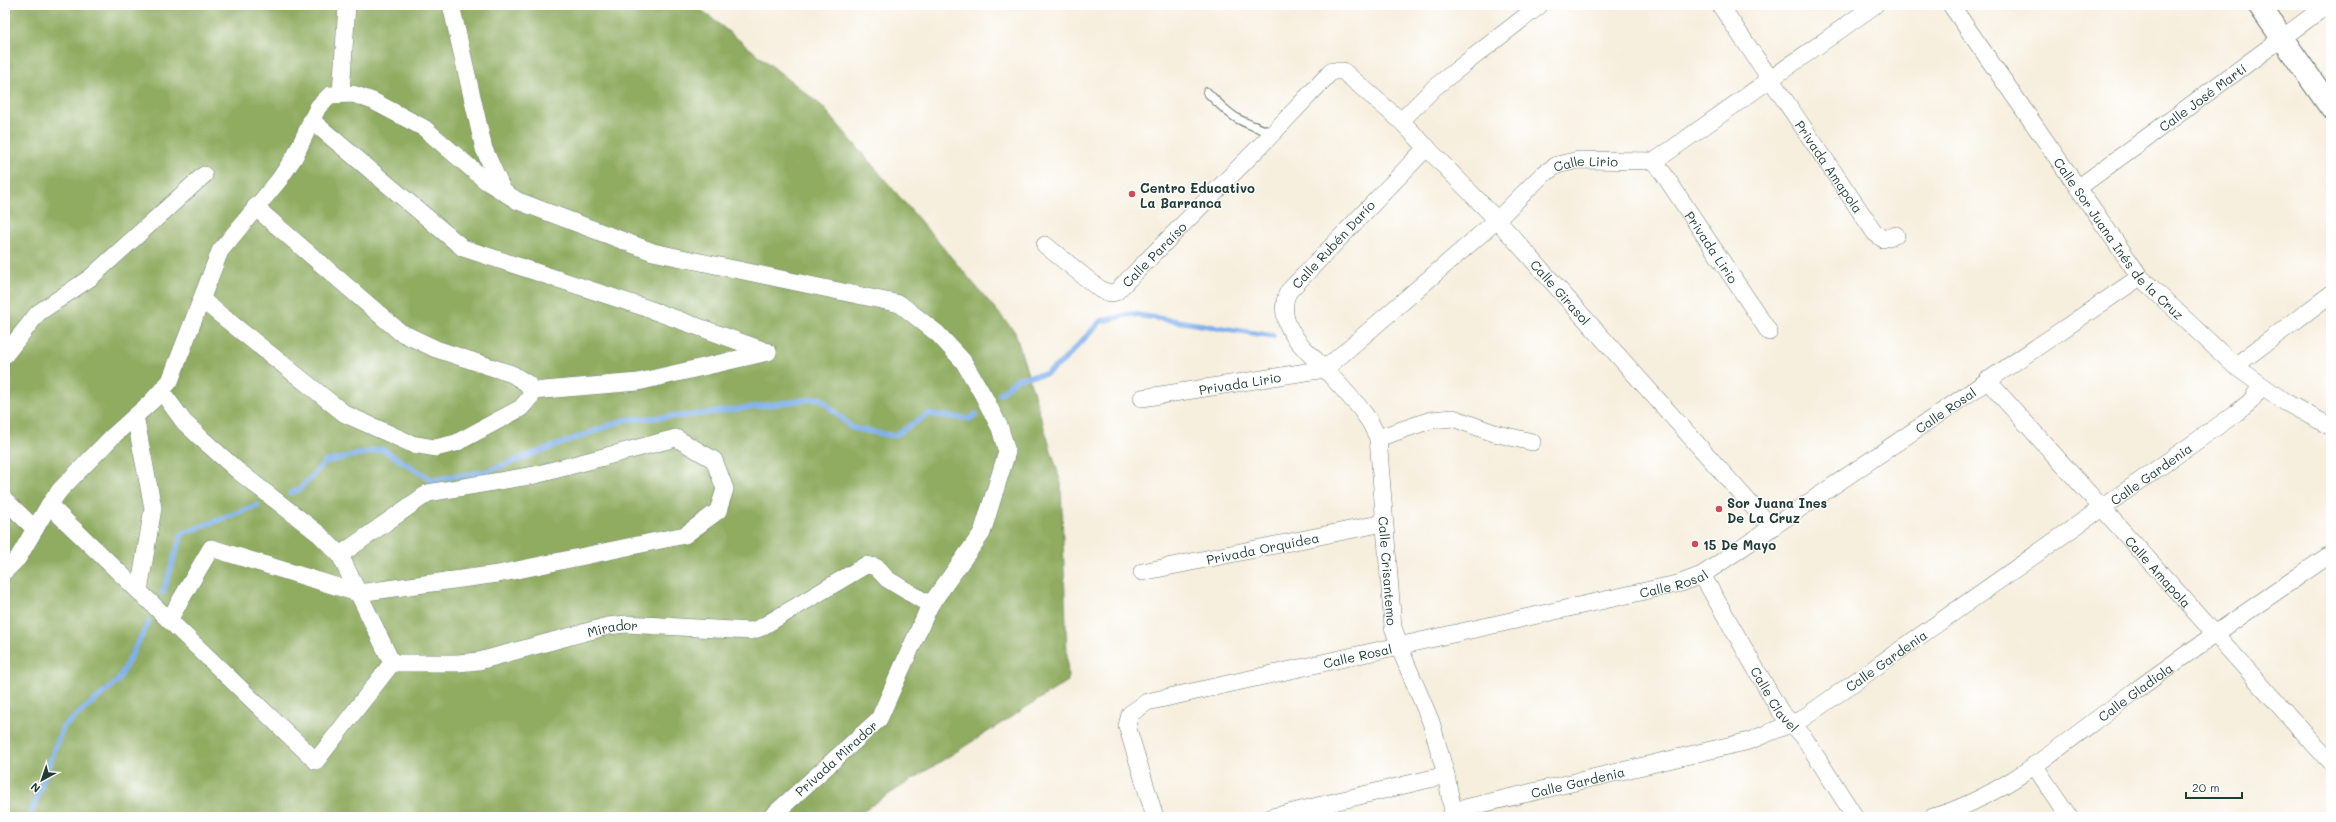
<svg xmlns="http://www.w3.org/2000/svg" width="2336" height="822" font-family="Mali,sans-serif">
<rect width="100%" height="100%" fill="#fff"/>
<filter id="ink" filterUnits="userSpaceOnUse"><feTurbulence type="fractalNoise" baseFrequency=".025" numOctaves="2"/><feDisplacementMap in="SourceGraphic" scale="8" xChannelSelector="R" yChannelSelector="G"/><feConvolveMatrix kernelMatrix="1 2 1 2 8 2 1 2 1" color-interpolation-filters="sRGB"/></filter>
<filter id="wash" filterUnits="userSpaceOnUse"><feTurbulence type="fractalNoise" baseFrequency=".012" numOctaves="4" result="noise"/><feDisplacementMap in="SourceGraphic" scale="16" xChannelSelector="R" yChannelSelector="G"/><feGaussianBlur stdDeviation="0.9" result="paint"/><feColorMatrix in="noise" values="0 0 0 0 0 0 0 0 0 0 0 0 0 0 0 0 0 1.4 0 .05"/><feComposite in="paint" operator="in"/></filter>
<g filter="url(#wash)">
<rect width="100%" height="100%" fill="#f7efde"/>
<path fill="#90ac60" stroke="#58744a" d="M5,5H695L822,106L1015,332L1061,483L1068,681L853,817H5Z"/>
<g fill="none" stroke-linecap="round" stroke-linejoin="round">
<path stroke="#80b0eb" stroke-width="5.5" d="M1000,394L1018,378L1046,374L1062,362L1101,321L1131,314L1273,336
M290,493L299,490L325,462L382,449L432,480L485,472L624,420L694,415L820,398L852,428L894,436L928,414L970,419L976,414
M163,593L182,534L258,505
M30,817L63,727L118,681L149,622"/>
</g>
</g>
<g filter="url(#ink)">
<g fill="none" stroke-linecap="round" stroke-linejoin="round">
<defs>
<path id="lane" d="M1207,92C1233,119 1238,121 1273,133"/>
<g id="street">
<path d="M451,5L484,149L503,191"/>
<path id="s1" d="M1720,5L1875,233L1883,239L1896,235"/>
<path id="s2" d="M1951,5L2140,277L2235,366L2285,402L2331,427"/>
<path d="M341,93L347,5"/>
<path d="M311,120L463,248L643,307L768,352"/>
<path d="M1401,121L1435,87L1540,5"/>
<path id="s3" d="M1427,147L1288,292C1274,324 1304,349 1325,369L1497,220L1542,175L1557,165L1579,160L1655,161L1875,5"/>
<path id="s4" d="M1655,161L1769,332"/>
<path id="s5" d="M2078,188L2327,5"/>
<path id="s6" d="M1045,245L1101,290L1110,293L1116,292L1273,133L1328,75L1332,71H1343L1401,121L1497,220L1772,528"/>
<path d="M202,300L345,414L412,444L435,448L456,443L521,408L532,395L528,384L512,374L436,349L400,332L255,207"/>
<path d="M5,355L38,313L90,278L204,175"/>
<path d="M2235,366L2331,294"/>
<path id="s7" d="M1987,380L2331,763"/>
<path d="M532,391L638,382L768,352"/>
<path d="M162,392L184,422L201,438L238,471L319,534L340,555L392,663"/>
<path id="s8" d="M1142,398L1325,369L1360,408L1370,422L1378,438L1393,627L1403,656L1431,722L1446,775L1454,817"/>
<path d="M135,416L153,508L139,591"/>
<path d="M1378,438L1431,420L1453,418L1494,433L1532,442"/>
<path d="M5,500L35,529"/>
<path d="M49,505L316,761L392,663"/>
<path d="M5,571L18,558L49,505L60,490L113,436L152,401L170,381L220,251L279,180L295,156L318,107L330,95L353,94L373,101L424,128L486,181L518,201L653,252L900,304L938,334L963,361L983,395L1000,428L1007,452L982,533L930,605L879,719L771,817"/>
<path id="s9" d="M1142,572L1384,523"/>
<path id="s10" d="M1702,575L1780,711L1803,736L1855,817"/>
<path d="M169,620L211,548L358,593L498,574L685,535L718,511L725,489L714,460L676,438L535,475L428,493L340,555"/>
<path id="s11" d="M392,663H458L479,661L608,626L626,624L751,631L760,628L866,565L876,567L887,579L930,605"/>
<path d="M2034,765L2069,817"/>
<path id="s12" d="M1452,811L1749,741L1802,719L2235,414L2251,401L2261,386"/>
<path id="s13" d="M1155,817L1127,726L1130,714L1147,702L1681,583L1702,575L2140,277"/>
<path d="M1272,817L1446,775"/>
<path id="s14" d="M1933,817C2006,796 2067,740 2127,697C2194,648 2262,601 2331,554"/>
</g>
<path id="secondary" d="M2259,5L2331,108"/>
</defs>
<use href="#lane" stroke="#6b7b70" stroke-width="10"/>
<use href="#street" stroke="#6b7b70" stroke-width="18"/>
<use href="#secondary" stroke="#6b7b70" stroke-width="24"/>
<use href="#lane" stroke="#fff" stroke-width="8"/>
<use href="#street" stroke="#fff" stroke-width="17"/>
<use href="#secondary" stroke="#fff" stroke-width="22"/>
</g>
</g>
<g fill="#d1495b" stroke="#fff" stroke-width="1.5">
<circle cx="1132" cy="194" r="4"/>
<circle cx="1719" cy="509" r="4"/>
<circle cx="1695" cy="544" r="4"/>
</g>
<g text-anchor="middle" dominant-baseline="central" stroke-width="3" stroke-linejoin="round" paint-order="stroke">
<g font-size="13" fill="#1f3d34" stroke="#fff">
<text stroke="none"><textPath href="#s5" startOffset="154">Calle José Martí</textPath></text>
<text stroke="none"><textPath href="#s3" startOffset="631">Calle Lirio</textPath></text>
<text stroke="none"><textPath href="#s1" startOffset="195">Privada Amapola</textPath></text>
<text stroke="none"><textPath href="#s2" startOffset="288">Calle Sor Juana Inés de la Cruz</textPath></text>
<text transform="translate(1333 244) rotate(-47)">Calle Rubén Darío</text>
<text stroke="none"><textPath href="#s4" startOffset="103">Privada Lirio</textPath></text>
<text stroke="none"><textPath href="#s6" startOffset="141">Calle Paraíso</textPath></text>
<text stroke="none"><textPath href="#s6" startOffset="718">Calle Girasol</textPath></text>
<text stroke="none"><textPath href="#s8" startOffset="99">Privada Lirio</textPath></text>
<text stroke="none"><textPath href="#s13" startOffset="992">Calle Rosal</textPath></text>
<text stroke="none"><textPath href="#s12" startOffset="789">Calle Gardenia</textPath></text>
<text stroke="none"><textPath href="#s9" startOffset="123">Privada Orquídea</textPath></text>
<text stroke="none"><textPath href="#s8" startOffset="406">Calle Crisantemo</textPath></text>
<text stroke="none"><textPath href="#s7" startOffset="257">Calle Amapola</textPath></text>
<text stroke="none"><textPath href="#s13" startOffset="668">Calle Rosal</textPath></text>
<text stroke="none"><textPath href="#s11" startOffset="225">Mirador</textPath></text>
<text stroke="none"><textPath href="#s13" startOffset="344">Calle Rosal</textPath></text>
<text stroke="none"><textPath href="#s12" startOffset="465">Calle Gardenia</textPath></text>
<text stroke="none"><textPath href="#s14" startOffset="239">Calle Gladiola</textPath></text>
<text stroke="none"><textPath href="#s10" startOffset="144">Calle Clavel</textPath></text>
<text transform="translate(836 758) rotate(-42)">Privada Mirador</text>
<text stroke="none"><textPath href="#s12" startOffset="129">Calle Gardenia</textPath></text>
</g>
<g font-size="13" font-weight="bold" fill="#1f3d34" stroke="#fff" text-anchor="start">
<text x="1140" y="187">Centro Educativo<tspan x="1140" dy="15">La Barranca</tspan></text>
<text x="1727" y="502">Sor Juana Ines<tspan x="1727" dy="15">De La Cruz</tspan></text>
<text x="1703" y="544">15 De Mayo</text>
</g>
</g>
<rect width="2336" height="822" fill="none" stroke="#fff" stroke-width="20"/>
<g transform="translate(42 780) rotate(220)" stroke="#ffffff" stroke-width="3" paint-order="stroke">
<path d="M0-3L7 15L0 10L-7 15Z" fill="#1f3d34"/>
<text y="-6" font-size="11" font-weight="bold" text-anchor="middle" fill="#1f3d34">N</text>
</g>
<path d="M2186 792v6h56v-6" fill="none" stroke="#1f3d34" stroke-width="2"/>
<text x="2192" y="792" font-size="12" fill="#1f3d34" stroke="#ffffff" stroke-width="3" paint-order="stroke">20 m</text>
</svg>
